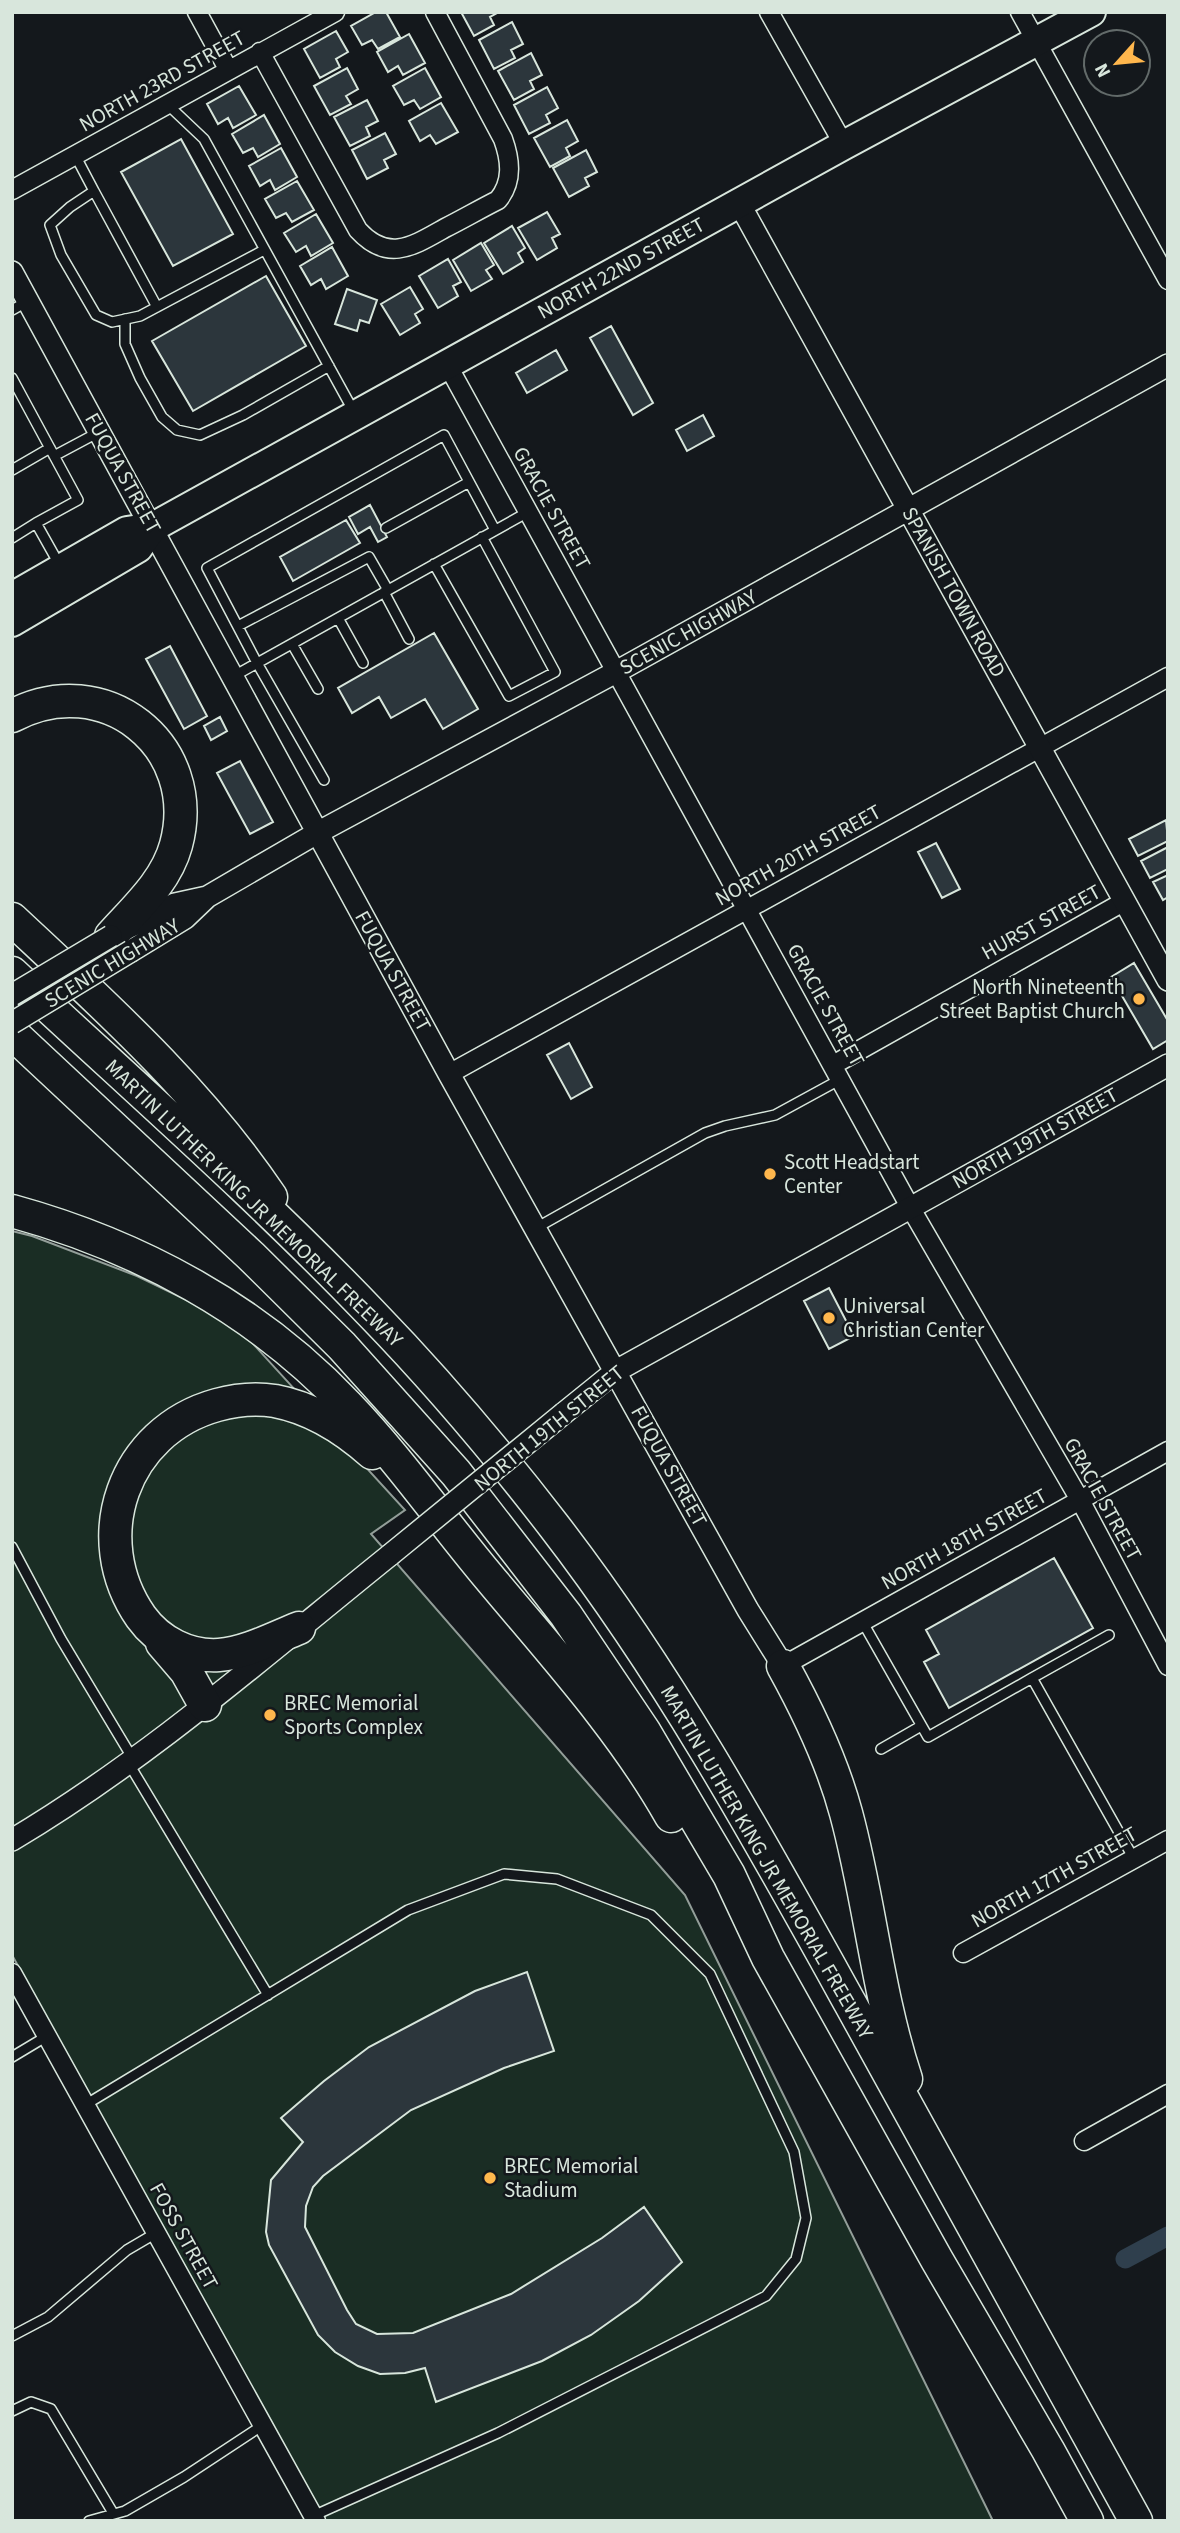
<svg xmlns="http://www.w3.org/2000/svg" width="1180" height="2533" font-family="'Source Sans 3',sans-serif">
<rect width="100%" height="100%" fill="#14181c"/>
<path fill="#1a2d24" stroke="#939e99" stroke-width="2" d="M12,1231L32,1236L137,1276L234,1323L405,1510L371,1534L685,1895L993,2521H325L12,1955Z"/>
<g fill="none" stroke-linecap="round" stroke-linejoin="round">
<path stroke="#2f3f4d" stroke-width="19" d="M1125,2259L1168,2236"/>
</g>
<path fill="#2c363c" stroke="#d8e6dc" stroke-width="2" d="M376,12H386L400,37L378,49L372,40L362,45L351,26Z
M461,12H499L490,17L494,25L474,36Z
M512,22L523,44L511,50L515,58L494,69L479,40Z
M336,31L348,52L336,59L340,67L320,78L304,49Z
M409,34L425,63L403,75L398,66L388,72L377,52Z
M531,53L542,75L530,81L534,89L514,100L498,71Z
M347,68L358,89L346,96L351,104L330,115L314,86Z
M425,68L441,97L420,109L414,100L404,105L393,86Z
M239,86L256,115L233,128L228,118L218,124L207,104Z
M547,87L558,108L546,115L550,123L529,134L514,105Z
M367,100L378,121L366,127L370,136L350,146L334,117Z
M441,103L458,132L436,144L430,135L420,141L409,121Z
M264,115L280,144L258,157L253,148L243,153L232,134Z
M567,120L578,141L566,148L570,156L550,167L534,138Z
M385,133L396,154L384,160L388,168L367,179L352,150Z
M181,139L233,234L173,266L121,172Z
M281,148L297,177L275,190L270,180L260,186L249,166Z
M586,150L597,172L585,178L589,186L569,197L553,168Z
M297,181L314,210L292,222L286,213L276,218L265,199Z
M547,212L560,234L552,238L557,248L537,260L518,228Z
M316,214L333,243L311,256L306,246L296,252L284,233Z
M512,226L525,248L518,253L523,262L503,274L484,243Z
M481,243L494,265L486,270L492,279L471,291L453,260Z
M332,247L348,276L326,289L321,279L311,285L300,266Z
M448,259L461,282L453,286L458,296L438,308L419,276Z
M266,276L306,346L193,411L152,341Z
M410,287L423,309L415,314L420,323L400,335L381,304Z
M347,289L377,300L369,323L360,320L357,331L335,324Z
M611,326L653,403L633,415L590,338Z
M556,350L567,370L527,393L516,373Z
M703,415L714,436L687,451L676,430Z
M370,505L387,537L378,542L370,527L358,534L349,517Z
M346,520L360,543L293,581L280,557Z
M434,633L478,709L443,729L425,699L391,718L379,697L352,713L338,688Z
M170,646L207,716L184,729L146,659Z
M220,717L227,731L211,740L204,726Z
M240,761L273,822L250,834L217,773Z
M1166,820L1168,841L1138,856L1129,839Z
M936,843L960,889L942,898L918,852Z
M1168,847V869L1150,878L1141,861Z
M1168,875V897L1163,900L1153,882Z
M1134,963L1168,1021V1040L1153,1049L1111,977Z
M569,1043L592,1087L571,1099L547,1055Z
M829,1288L854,1336L829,1349L804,1301Z
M1054,1558L1093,1628L949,1708L924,1662L939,1654L926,1630Z
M527,1972L554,2051L504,2068L411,2110L323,2176L313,2187L306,2206L305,2227L347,2310L356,2324L377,2334L413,2333L511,2294L602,2238L644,2207L682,2262L639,2301L591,2335L542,2361L436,2402L425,2368L405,2373L380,2374L358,2366L335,2352L318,2335L269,2245L266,2232L271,2180L303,2142L281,2118L324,2081L369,2047L475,1991Z"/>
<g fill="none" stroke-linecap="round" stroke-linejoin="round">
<defs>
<path id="service" d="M167,104L204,139L354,412
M75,155L94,191L70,207L50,225L61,255L96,315L112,322L140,316L264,250
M94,191L157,307
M12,310L28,301
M125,319V344L140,378L162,417L177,430L200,435L243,415L329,366
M12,378L78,500L36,523
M54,456L99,432
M12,470L50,448
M386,528L469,482
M12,538L36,523L59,564
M434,564L509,696L555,672L482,537
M384,592L409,639
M338,618L363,663
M238,626L369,557L388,590
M292,644L318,689
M234,676L528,512
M324,780L257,663L207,568L444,435L495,530
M536,1228L705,1133L725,1126L775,1115L841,1079
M12,1547L61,1639L133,1759
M862,1621L928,1737L1032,1678L1134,1859
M1032,1678L1109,1635
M881,1749L921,1726
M129,1764L268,1995
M12,2057L47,2036
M85,2105L408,1910L504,1874L557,1879L651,1915L710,1974L794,2152L806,2218L796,2259L766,2296L498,2433L313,2516
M12,2336L48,2317L127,2250L156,2233
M12,2411L31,2402L51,2409L113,2513
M89,2521L125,2511L184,2477L263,2425"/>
<path id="minor" d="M197,12L228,69
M769,12L844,145
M1020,12L1168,280
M260,52L358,230C388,263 413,246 445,228C463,219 480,209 498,200C513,182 511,161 503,139L435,12
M12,190L335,12
M447,364L910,1207L1080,1500L1168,1666
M833,1065L1125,901
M449,1074L1168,677
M783,1666L1168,1451
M963,1953L1168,1840
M12,1973L316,2521
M1084,2141L1168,2094"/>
<path id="tertiary" d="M739,203L1168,980
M12,272L449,1074L748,1610L783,1666
M125,929L175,904L207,897
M131,951L185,918L207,897L317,833L616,672L1168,365
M564,1413L616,1371L1168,1065
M12,1840C148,1759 267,1654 390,1555"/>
<path id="primary" d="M12,597L127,531L153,527L844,145L1091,12
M12,622L138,548L153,527"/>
<path id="motorway" d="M12,716C103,667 203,745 176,845C166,882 135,909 111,936
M12,919C105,1006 200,1091 271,1197
M12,973C132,1085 257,1194 371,1313C436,1380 497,1452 554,1526C669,1675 759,1839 850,2003C945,2176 1041,2348 1136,2521
M12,1033L251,1256L342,1346L456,1473L566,1615L644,1731L729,1875L768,1958L937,2260L1048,2450L1087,2521
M12,1211C139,1246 256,1309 347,1405C398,1458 441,1520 488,1576C552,1653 622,1729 671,1816
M299,1628C274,1638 246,1653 219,1655C189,1657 159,1642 141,1617C86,1538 123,1431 217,1405C235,1400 256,1398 275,1401C312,1408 345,1429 372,1453
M162,1643L186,1671L205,1705
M783,1666C809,1713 832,1761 846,1813C870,1901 877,1992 906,2079"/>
</defs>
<use href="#service" stroke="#d8e6dc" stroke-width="12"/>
<use href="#minor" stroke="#d8e6dc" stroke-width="21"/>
<use href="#tertiary" stroke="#d8e6dc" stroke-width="24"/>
<use href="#primary" stroke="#d8e6dc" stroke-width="32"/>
<use href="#motorway" stroke="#d8e6dc" stroke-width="35"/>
<use href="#service" stroke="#14181c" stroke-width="9"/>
<use href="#minor" stroke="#14181c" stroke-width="18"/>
<use href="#tertiary" stroke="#14181c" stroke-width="21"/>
<use href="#primary" stroke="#14181c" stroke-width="28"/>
<use href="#motorway" stroke="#14181c" stroke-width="32"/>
<defs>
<path id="tertiary-bridge" d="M12,995L111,936
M12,1023L131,951
M390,1555L564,1413"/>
</defs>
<use href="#tertiary-bridge" stroke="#d8e6dc" stroke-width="24" stroke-linecap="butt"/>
<use href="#tertiary-bridge" stroke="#14181c" stroke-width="21"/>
</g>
<g fill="#ffb74d" stroke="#14181c" stroke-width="2.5">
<circle cx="1139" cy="999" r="7"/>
<circle cx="770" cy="1174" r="7"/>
<circle cx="829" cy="1318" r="7"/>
<circle cx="270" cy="1715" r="7"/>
<circle cx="490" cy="2178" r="7"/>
</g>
<g text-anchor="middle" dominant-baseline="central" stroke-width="5" stroke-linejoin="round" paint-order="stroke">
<g font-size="21" fill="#d8e6dc" stroke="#14181c">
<text transform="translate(162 81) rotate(-29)">NORTH 23RD STREET</text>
<text transform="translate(621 268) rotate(-29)">NORTH 22ND STREET</text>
<text transform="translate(123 473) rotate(61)">FUQUA STREET</text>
<text transform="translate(552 508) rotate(61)">GRACIE STREET</text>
<text transform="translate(954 592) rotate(61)">SPANISH TOWN ROAD</text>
<text transform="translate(688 632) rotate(-29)">SCENIC HIGHWAY</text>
<text transform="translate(798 855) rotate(-29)">NORTH 20TH STREET</text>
<text transform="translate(1041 922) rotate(-29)">HURST STREET</text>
<text transform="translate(112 963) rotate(-31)">SCENIC HIGHWAY</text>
<text transform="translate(393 971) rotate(61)">FUQUA STREET</text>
<text transform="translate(826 1005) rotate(61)">GRACIE STREET</text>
<text transform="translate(1035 1138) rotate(-29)">NORTH 19TH STREET</text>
<text transform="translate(254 1203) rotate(44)">MARTIN LUTHER KING JR MEMORIAL FREEWAY</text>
<text transform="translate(549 1428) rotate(-39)">NORTH 19TH STREET</text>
<text transform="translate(669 1466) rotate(61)">FUQUA STREET</text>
<text transform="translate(1103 1499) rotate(61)">GRACIE STREET</text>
<text transform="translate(964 1539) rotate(-29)">NORTH 18TH STREET</text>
<text transform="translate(767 1862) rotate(60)">MARTIN LUTHER KING JR MEMORIAL FREEWAY</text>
<text transform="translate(1054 1877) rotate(-29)">NORTH 17TH STREET</text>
<text transform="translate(184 2236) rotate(61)">FOSS STREET</text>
</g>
<g font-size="21" fill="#d8e6dc" stroke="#14181c" text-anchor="start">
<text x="1125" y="987" text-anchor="end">North Nineteenth<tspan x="1125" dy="24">Street Baptist Church</tspan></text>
<text x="784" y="1162">Scott Headstart<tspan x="784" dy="24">Center</tspan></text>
<text x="843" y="1306">Universal<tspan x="843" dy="24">Christian Center</tspan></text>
<text x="284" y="1703">BREC Memorial<tspan x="284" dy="24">Sports Complex</tspan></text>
<text x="504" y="2166">BREC Memorial<tspan x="504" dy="24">Stadium</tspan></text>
</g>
</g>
<rect width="1180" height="2533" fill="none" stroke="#d8e6dc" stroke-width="28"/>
<g transform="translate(1117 63) rotate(243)"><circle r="33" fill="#14181c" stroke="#626a69" stroke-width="2"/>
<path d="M0-5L12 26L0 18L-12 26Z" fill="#ffb74d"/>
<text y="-10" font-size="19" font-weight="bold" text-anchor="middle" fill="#d8e6dc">N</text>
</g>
</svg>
